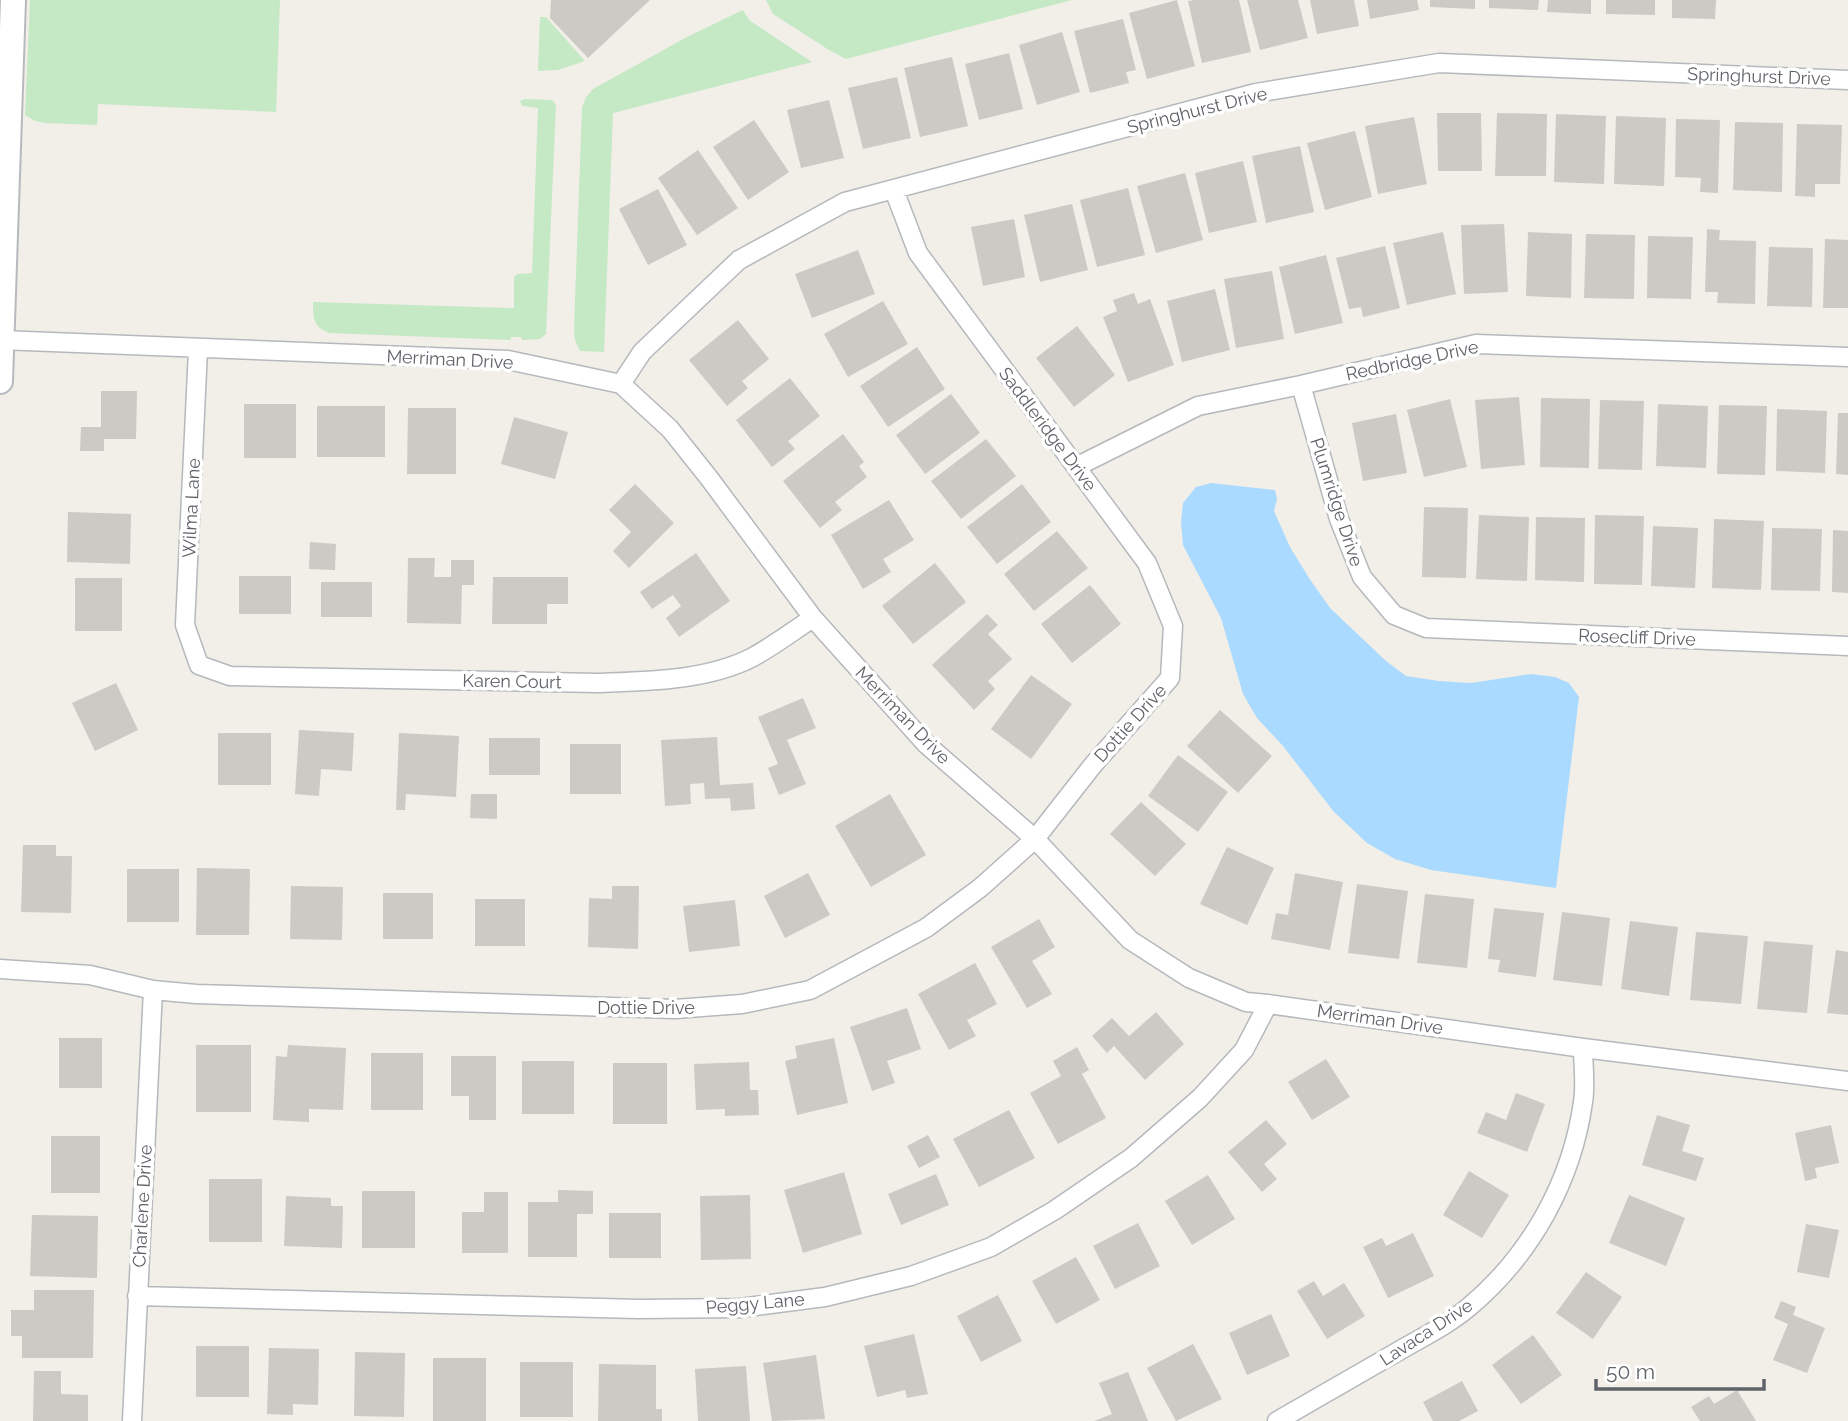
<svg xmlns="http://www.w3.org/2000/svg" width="1848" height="1421" font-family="Raleway,sans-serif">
<rect width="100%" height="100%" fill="#f1efe8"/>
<path fill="#c5e8c5" d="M30,0H280L276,112L98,104L97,125L45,123L35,121L25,115Z
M766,0H1072L846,59L829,50L773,14Z
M743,10L749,20L812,62L613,113L604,352L580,351L575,340L574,328L582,108L586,97L593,89L687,37Z
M540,17H546L585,61L558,70L538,71Z
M525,99L552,100L556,105L546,334L540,339L522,340L521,337H511V340L330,333C313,328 313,317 313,302L514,308V277L518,274L532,273L538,108L522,106L520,101Z"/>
<path fill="#aadaff" d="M1211,483L1275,490L1277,499L1274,511L1290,547L1309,578L1330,608L1386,661L1406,676L1439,681L1471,683L1531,674L1555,677L1569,683L1579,697L1556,888L1431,870L1395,859L1367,843L1334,812L1283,746L1257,718L1243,694L1221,618L1183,545L1181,522L1183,503L1196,487Z"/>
<path fill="#cccac5" d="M551,0H650L588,58L550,18Z
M1177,0L1195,66L1147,79L1129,13Z
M1194,0H1239L1251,52L1202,63L1188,1Z
M1247,0H1298L1308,38L1260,50Z
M1310,0H1354L1359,26L1317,34Z
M1367,0H1417L1419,10L1370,19Z
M1430,0H1475V9L1430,7Z
M1489,0H1539L1538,10L1489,8Z
M1548,0H1591V14L1547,12Z
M1606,0H1655V15L1606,14Z
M1672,0H1716L1715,19L1672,18Z
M1123,19L1136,70L1126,72L1129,83L1090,93L1074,31Z
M1062,32L1080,92L1037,105L1019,45Z
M1009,53L1023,109L979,120L965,64Z
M952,57L968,126L920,137L904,68Z
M897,77L911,138L863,149L848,88Z
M829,100L844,158L801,168L787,110Z
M1437,113H1481L1482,171H1438Z
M1497,113L1547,114L1546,176H1495Z
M1556,114L1606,116L1604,184L1554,182Z
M1616,116L1666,118L1664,186L1614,184Z
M1414,117L1427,184L1378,194L1365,126Z
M1676,119L1720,120L1718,193L1700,192L1701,178L1675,177Z
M754,120L789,172L748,200L713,147Z
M1735,122L1783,123L1782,192L1733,190Z
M1797,124L1842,125L1840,184H1815V197L1795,196Z
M1355,131L1372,197L1325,210L1307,143Z
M1300,146L1314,212L1266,223L1252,156Z
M698,150L738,208L697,235L658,178Z
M1243,161L1257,222L1209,233L1195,173Z
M1185,173L1203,240L1156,253L1137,186Z
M1128,188L1145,255L1097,267L1080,200Z
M658,189L687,245L648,265L619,209Z
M1072,204L1088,270L1040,282L1024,215Z
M1014,219L1025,277L983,286L971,227Z
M1504,224L1508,292L1464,294L1461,225Z
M1707,229L1720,230L1719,240L1756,241L1755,304L1717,303L1718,292H1705Z
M1443,232L1456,294L1407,305L1393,243Z
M1528,232L1572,234L1571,298L1526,296Z
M1586,234L1635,235L1634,299L1584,298Z
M1648,236L1693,237L1691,299L1647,298Z
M1825,239L1848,240V308H1823Z
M1385,246L1400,308L1363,317L1361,307L1349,309L1336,258Z
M1769,247L1813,248L1812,307L1767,306Z
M858,250L875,294L812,318L795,274Z
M1326,255L1343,323L1295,334L1279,267Z
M1272,271L1284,339L1236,348L1224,279Z
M1215,289L1230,350L1182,362L1167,301Z
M1134,293L1138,304L1150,299L1174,365L1128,382L1103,317L1117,311L1113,300Z
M883,301L908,344L848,377L824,334Z
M738,320L769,359L742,381L748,388L727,406L689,360Z
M1077,326L1115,375L1074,407L1036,358Z
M917,347L945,389L888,427L860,386Z
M790,378L820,416L788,441L795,449L772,467L736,420Z
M101,391H137L136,439H104V451H80L81,427H101Z
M951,394L980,433L925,474L896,435Z
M1519,397L1525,465L1481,469L1475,400Z
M1541,398L1590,399L1589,468L1540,467Z
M1450,399L1467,467L1424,477L1407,410Z
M1600,400L1644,401L1642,470L1598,469Z
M244,404H296V458H244Z
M1658,404L1708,406L1706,468L1656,466Z
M1719,405L1767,406L1765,475L1717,474Z
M317,406H385V457H317Z
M408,408H456V474H407Z
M1777,409L1827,411L1825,473L1776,471Z
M1838,413H1848V475L1836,474Z
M1396,414L1407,473L1363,481L1352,423Z
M514,417L568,432L555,479L501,464Z
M843,434L864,462L859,466L867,477L835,502L842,510L820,528L783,481Z
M986,439L1016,476L961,519L931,481Z
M635,484L674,523L629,568L613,551L631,532L609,510Z
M1022,484L1051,522L997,564L967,527Z
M889,500L914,540L883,559L891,572L863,589L831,535Z
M1424,507L1468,508L1466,578L1422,577Z
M68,512L131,514L130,564L67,562Z
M1479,515L1529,517L1527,581L1476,579Z
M1595,515L1644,516L1642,585L1594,584Z
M1536,517L1585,518L1584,582L1535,580Z
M1714,519L1764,521L1761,590L1712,588Z
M1653,526L1698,528L1695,588L1651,586Z
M1772,528L1822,529L1820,591L1771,590Z
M1833,530L1848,531V593L1832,592Z
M1057,531L1088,568L1034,611L1004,574Z
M310,542L336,544L335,570L309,569Z
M696,553L730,601L679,637L666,618L681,606L673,595L652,609L640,592Z
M408,558H435L434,577H451V560H474V585H462L461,624L407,623Z
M935,563L966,602L913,644L882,606Z
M239,576H291V614H239Z
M493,577H568V604H547V624H492Z
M75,578H122V631H75Z
M321,582H372V617H321Z
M1090,585L1121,624L1072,663L1041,624Z
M987,614L998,625L988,634L1012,659L988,681L995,689L974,710L932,665Z
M1031,675L1072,704L1031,759L991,729Z
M116,683L138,730L95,751L72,703Z
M803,698L816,728L787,740L806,784L779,795L768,768L778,764L758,717Z
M1220,710L1272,756L1238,793L1187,746Z
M299,730L354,733L352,771L321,769L319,796L295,794Z
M218,733H271V785H218Z
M399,733L459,736L456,797L406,794L405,810H396Z
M717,737L720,785L753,783L755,809L731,811L730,798L705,799L704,783L690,784L691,804L665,806L661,740Z
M489,738H540V775H489Z
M570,744H621V794H570Z
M1178,755L1228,792L1198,832L1148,796Z
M471,794H497V819L470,818Z
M890,794L926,855L871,887L835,826Z
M1141,802L1186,844L1155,876L1110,834Z
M23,845H56V856H72L71,913L21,912Z
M1227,847L1274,868L1247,925L1200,904Z
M197,868L250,869L249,935H196Z
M127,869H179V922H127Z
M808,873L830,915L785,938L764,896Z
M1295,873L1343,882L1330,950L1271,939L1276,913L1288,915Z
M1357,884L1408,891L1399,959L1348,953Z
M291,886L343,887L342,940L290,939Z
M612,886H639L638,949L588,947L589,898L612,899Z
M383,893H433V939H383Z
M1425,894L1474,899L1467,968L1417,963Z
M475,899H525V946H475Z
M735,900L740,946L689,952L683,906Z
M1494,908L1544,913L1536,977L1498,972L1500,960L1488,959Z
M1562,912L1610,918L1602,986L1553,980Z
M1039,919L1055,947L1032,961L1052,994L1027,1008L991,947Z
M1630,921L1678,927L1669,996L1621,989Z
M1696,932L1748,936L1741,1004L1690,1000Z
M1764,941L1813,945L1807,1013L1757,1009Z
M1836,950L1848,952V1015L1827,1013Z
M975,963L997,1004L967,1020L976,1036L949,1050L918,994Z
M907,1008L921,1049L887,1061L895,1083L872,1091L850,1027Z
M1156,1012L1184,1044L1145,1080L1114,1046L1107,1053L1092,1036L1112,1018L1129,1036Z
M59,1038H102V1088H59Z
M834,1038L848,1103L797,1115L785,1061L797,1058L795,1046Z
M196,1045H251V1112H196Z
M288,1045L346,1048L343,1110L309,1109V1122L273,1120L276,1056L287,1057Z
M1077,1047L1089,1070L1082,1074L1106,1118L1058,1144L1030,1093L1061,1076L1053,1061Z
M371,1053H423V1110H371Z
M451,1056H496V1120H469V1096H451Z
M1326,1059L1350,1097L1312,1120L1288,1082Z
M522,1061H574V1114H522Z
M749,1062L750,1090H758L759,1115L725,1116V1109L696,1110L694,1064Z
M613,1063H667V1124H613Z
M1516,1093L1545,1104L1527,1152L1477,1133L1486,1112L1506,1120Z
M1009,1110L1035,1158L979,1187L953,1139Z
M1657,1115L1690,1125L1682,1151L1704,1158L1696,1181L1642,1165Z
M1266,1120L1287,1144L1264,1164L1277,1179L1262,1192L1228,1152Z
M1831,1125L1839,1163L1815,1168L1817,1178L1805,1181L1795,1133Z
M928,1135L940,1157L919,1168L907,1146Z
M51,1136H100V1193H51Z
M1469,1171L1509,1195L1482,1238L1443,1215Z
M844,1172L862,1234L803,1253L784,1190Z
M936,1174L949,1205L901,1225L888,1194Z
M1208,1175L1235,1219L1192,1245L1165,1201Z
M209,1179H262V1242H209Z
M558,1190L593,1191V1214H577V1257H528V1202H558Z
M362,1191H415V1248H362Z
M484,1192H508V1253H462V1212H484Z
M750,1195L751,1259L701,1260L700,1196Z
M1629,1195L1685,1218L1666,1266L1609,1243Z
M286,1196L331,1198V1206H343L342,1248L284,1246Z
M609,1213H661V1258H609Z
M32,1215L98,1216L97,1278L30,1276Z
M1138,1223L1160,1266L1115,1289L1093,1246Z
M1806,1224L1839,1230L1829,1278L1797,1272Z
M1413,1233L1434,1276L1388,1298L1363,1247L1382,1238L1386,1246Z
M1076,1257L1100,1300L1056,1324L1032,1281Z
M1586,1272L1622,1297L1593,1339L1556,1313Z
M1314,1281L1323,1296L1344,1283L1365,1316L1327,1339L1297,1291Z
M34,1290H94L93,1358H22V1336H11V1310H34Z
M998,1295L1022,1341L981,1362L957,1316Z
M1781,1301L1796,1307L1793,1315L1825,1328L1807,1373L1773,1360L1788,1324L1774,1318Z
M1271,1314L1290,1356L1247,1375L1229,1333Z
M914,1334L928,1394L907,1398L905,1390L877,1397L864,1346Z
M1533,1335L1562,1375L1521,1404L1492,1365Z
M1193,1344L1222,1399L1176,1421L1147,1368Z
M196,1346H249V1397H196Z
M269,1348L319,1349L318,1405L293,1404V1415L267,1414Z
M355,1352L405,1353L404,1417L354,1416Z
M816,1355L825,1419L772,1421L763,1363Z
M433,1358H486V1421H433Z
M520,1362H573V1417H520Z
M599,1364L656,1365V1409H662V1421H598Z
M746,1366L750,1421H698L695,1369Z
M34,1371H61V1394L88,1395V1421H33Z
M1128,1372L1148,1421H1094L1112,1414L1099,1383Z
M1462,1381L1478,1411L1459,1421H1433L1423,1402Z
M1737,1390L1756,1421H1700L1691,1407L1709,1396L1714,1404Z"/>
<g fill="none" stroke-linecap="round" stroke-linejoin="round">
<defs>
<path id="minor" d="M0,340L508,360L621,384L670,429L709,478L813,618L926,744L1035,839L1130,940L1189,978L1246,1002L1268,1004L1583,1048L1848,1081
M198,349L185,625L199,665L230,676L597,683C647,681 707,681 753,657C773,646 793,631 813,618
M621,384L642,352L739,260L845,202L1256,93L1439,63L1848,80
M1301,385L1339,519L1362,577L1394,615L1426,628L1848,646
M1076,467L1198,406L1301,385L1476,344L1848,357
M0,969L90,975L153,990L196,994L675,1009L742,1004L810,990L926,928L980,888L1035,839L1093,765L1170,678L1173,626L1147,563L918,253L894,190
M137,1296L638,1309L740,1308L825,1297L911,1276L991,1247L1055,1210L1131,1158L1200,1098L1244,1050L1268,1004
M132,1421L153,990
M1277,1421C1317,1398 1357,1375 1397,1352C1421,1338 1448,1325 1469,1307C1531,1255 1572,1181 1583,1102C1586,1084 1583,1066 1583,1048"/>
<path id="secondary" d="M0,381L13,0"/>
</defs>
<use href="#minor" stroke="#b5b8bc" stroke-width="21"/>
<use href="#secondary" stroke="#b6babf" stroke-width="28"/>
<use href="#minor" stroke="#fff" stroke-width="18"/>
<use href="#secondary" stroke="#fff" stroke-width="24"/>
</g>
<g text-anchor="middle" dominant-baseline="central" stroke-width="7" stroke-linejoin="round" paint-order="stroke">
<g font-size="18" fill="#5f6368" stroke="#fff">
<text transform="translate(1759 76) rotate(2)">Springhurst Drive</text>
<text transform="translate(1197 110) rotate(-14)">Springhurst Drive</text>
<text transform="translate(450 359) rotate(3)">Merriman Drive</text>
<text transform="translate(1412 360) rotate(-12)">Redbridge Drive</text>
<text transform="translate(1048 429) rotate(53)">Saddleridge Drive</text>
<text transform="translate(1337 502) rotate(72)">Plumridge Drive</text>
<text transform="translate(191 508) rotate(-87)">Wilma Lane</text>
<text transform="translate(1637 637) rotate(2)">Rosecliff Drive</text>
<text transform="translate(512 681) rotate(1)">Karen Court</text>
<text transform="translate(903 715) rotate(46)">Merriman Drive</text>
<text transform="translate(1130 723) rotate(-48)">Dottie Drive</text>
<text x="646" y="1007">Dottie Drive</text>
<text transform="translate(1380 1019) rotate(8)">Merriman Drive</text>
<text transform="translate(142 1206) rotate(-87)">Charlene Drive</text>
<text transform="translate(755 1303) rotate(-5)">Peggy Lane</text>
<text transform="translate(1426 1332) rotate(-33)">Lavaca Drive</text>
</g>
</g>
<path d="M1596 1379v10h168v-10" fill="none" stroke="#5f6368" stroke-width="3.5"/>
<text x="1606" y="1379" font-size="21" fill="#5f6368" stroke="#ffffff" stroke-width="5" paint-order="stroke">50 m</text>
</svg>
